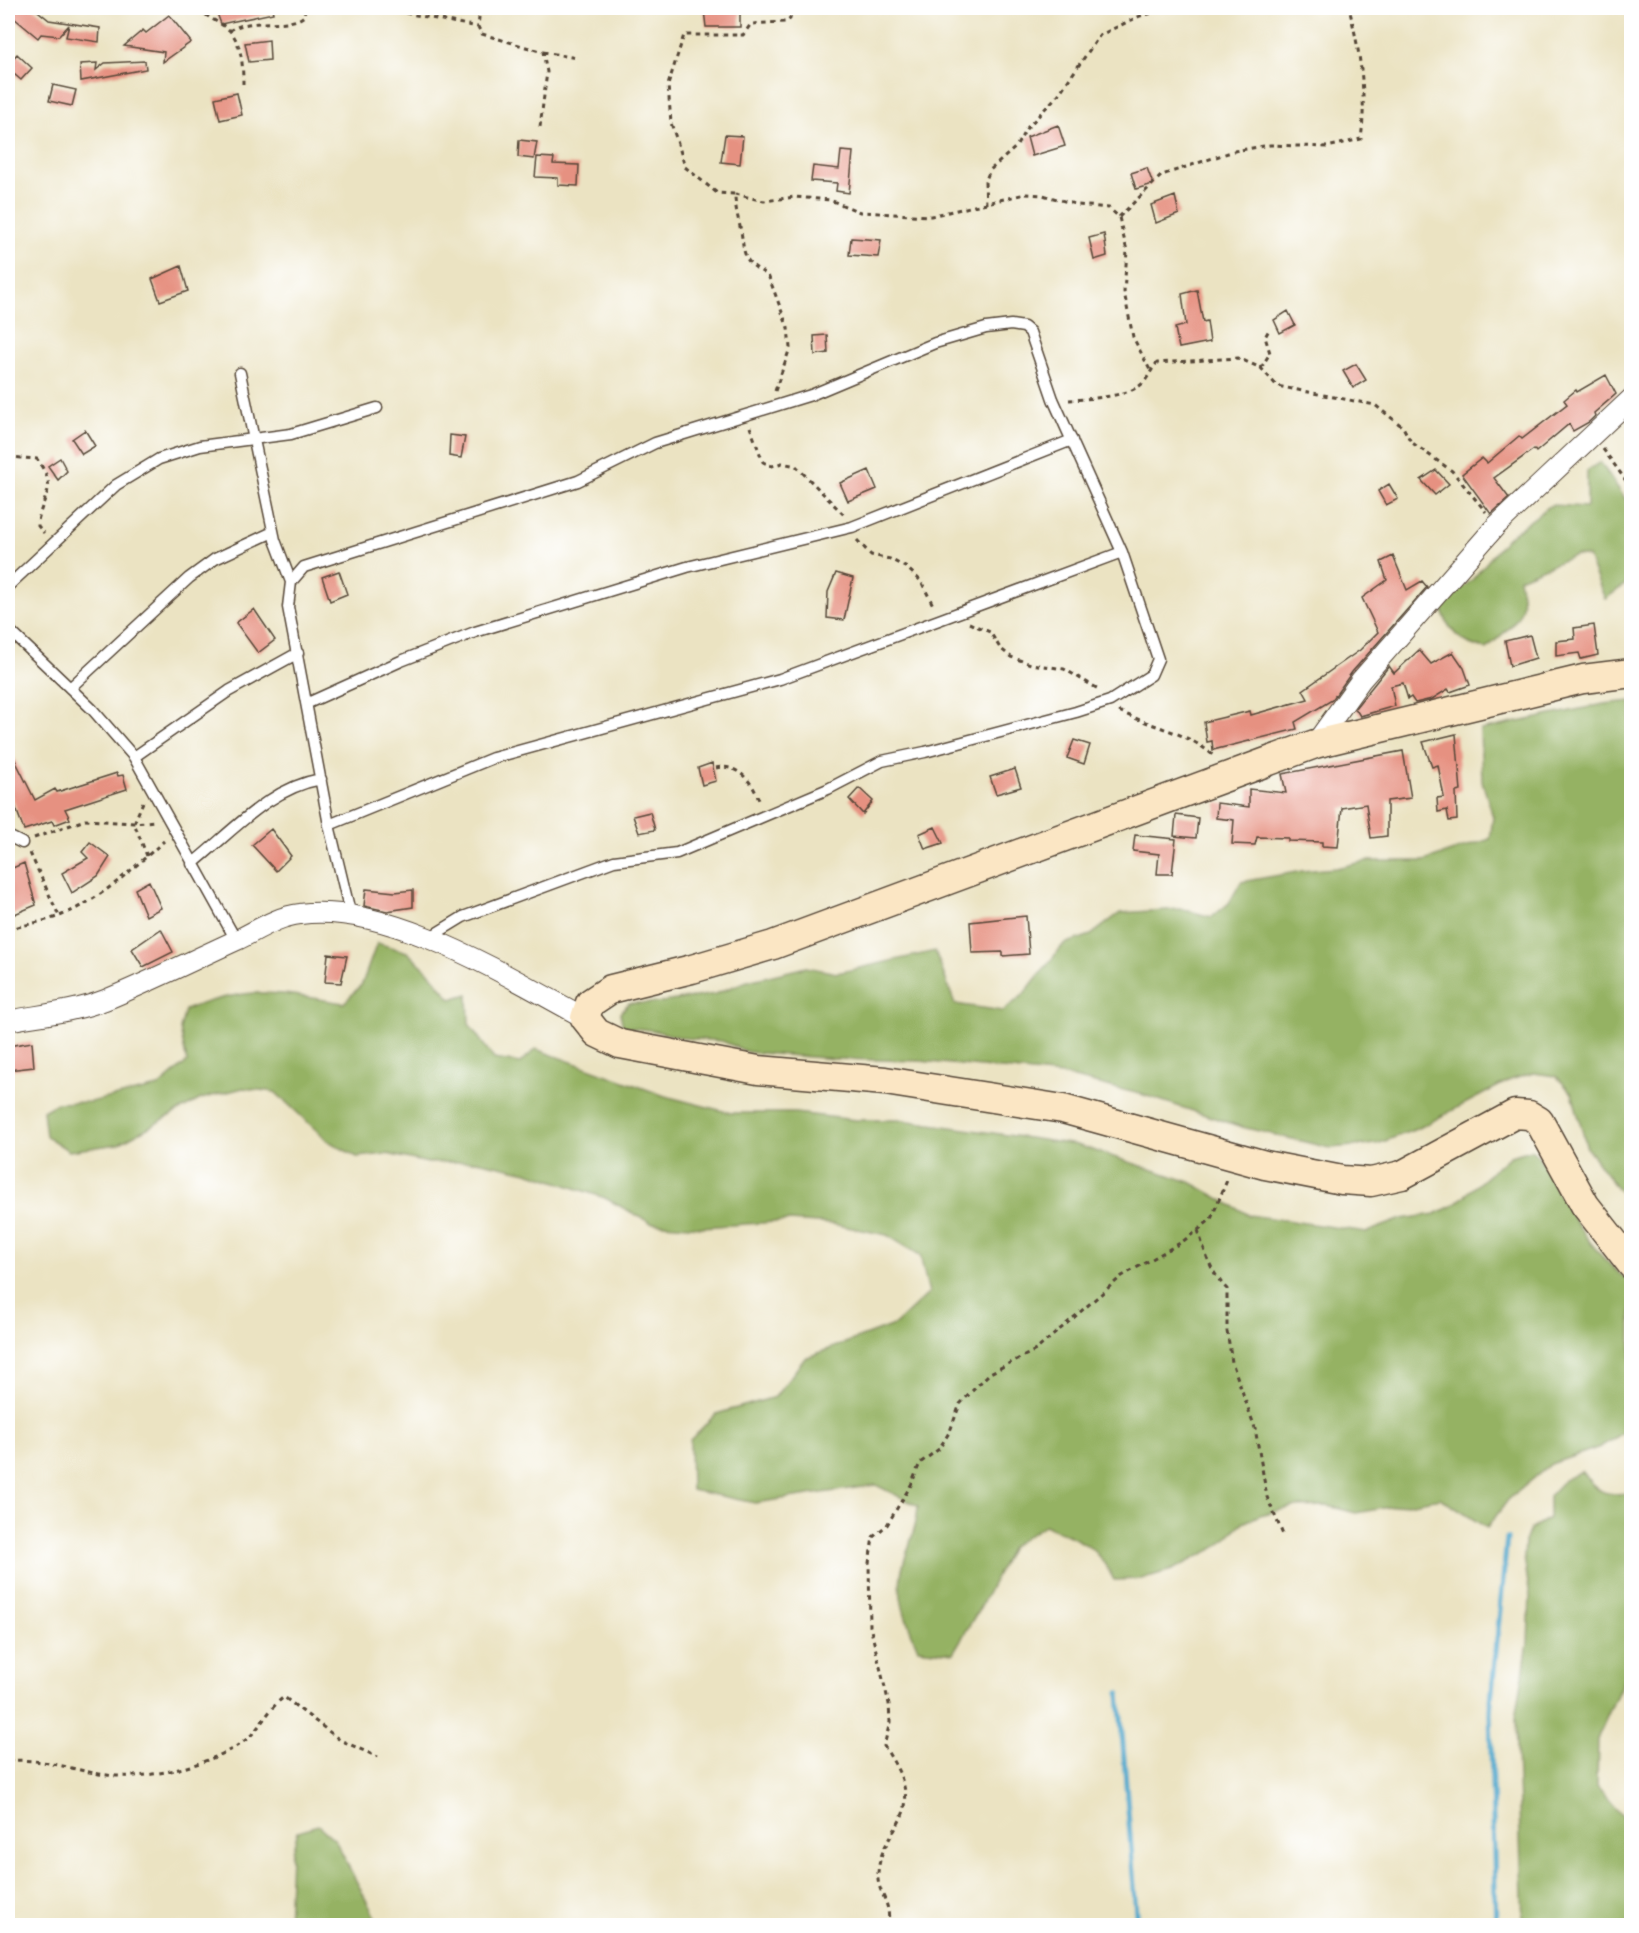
<svg xmlns="http://www.w3.org/2000/svg" width="1639" height="1933" font-family="Mynerve,sans-serif">
<rect width="100%" height="100%" fill="#fff"/>
<filter id="ink" filterUnits="userSpaceOnUse"><feTurbulence type="fractalNoise" baseFrequency=".0167" numOctaves="2"/><feDisplacementMap in="SourceGraphic" scale="12" xChannelSelector="R" yChannelSelector="G"/><feConvolveMatrix kernelMatrix="1 2 1 2 8 2 1 2 1" color-interpolation-filters="sRGB"/></filter>
<filter id="wash" filterUnits="userSpaceOnUse"><feTurbulence type="fractalNoise" baseFrequency=".008" numOctaves="4" result="noise"/><feDisplacementMap in="SourceGraphic" scale="24" xChannelSelector="R" yChannelSelector="G"/><feGaussianBlur stdDeviation="1.35" result="paint"/><feColorMatrix in="noise" values="0 0 0 0 0 0 0 0 0 0 0 0 0 0 0 0 0 1.4 0 .05"/><feComposite in="paint" operator="in"/></filter>
<g filter="url(#wash)">
<rect width="100%" height="100%" fill="#ebe3c2"/>
<path fill="#95b264" stroke="#686e41" stroke-width="1.5" d="M1600,462L1631,507V580L1605,599L1588,557L1576,555L1519,578C1520,586 1524,597 1522,606C1519,624 1499,635 1487,649C1462,645 1446,631 1441,604L1472,580L1507,538L1551,505L1587,507V471Z
M1631,701V1207L1587,1148L1572,1093L1556,1076L1534,1073L1510,1080L1419,1128L1377,1144L1330,1148L1242,1127L1144,1095L1062,1075L920,1061L836,1059L748,1052L722,1041L684,1038L651,1030L623,1027L620,1013L629,1003H656L715,994L744,982L806,967L837,973L935,951L955,1004L1003,1011L1022,996L1064,944L1091,935L1120,913L1181,909L1212,917L1229,903L1241,882L1302,871L1336,868L1367,861H1424L1490,839L1493,817L1482,781L1480,730L1604,704Z
M377,943L407,952L427,970L451,999L468,994L469,1024L494,1059L520,1063L536,1049L665,1096L731,1113H795L856,1120H902L1077,1145L1190,1182L1249,1215L1367,1232L1402,1219L1435,1214L1454,1205L1510,1156L1531,1150C1547,1162 1550,1180 1560,1197C1579,1229 1601,1261 1631,1283V1428L1600,1447L1551,1464L1508,1500L1487,1528L1440,1498L1356,1513L1328,1506L1293,1507L1260,1515L1241,1524L1217,1547L1172,1570L1141,1579L1114,1580C1095,1543 1080,1540 1044,1525L1011,1547L981,1606L953,1653L918,1649C909,1626 897,1601 901,1575C905,1551 917,1532 918,1506L876,1485L755,1503L691,1490L690,1440L716,1414L775,1397L805,1358L896,1324L929,1293L920,1255L887,1235L832,1224L789,1221L702,1227L651,1223L605,1198L527,1172L477,1161L428,1163L387,1154L357,1157L328,1141L275,1092L243,1088L201,1099L118,1144L69,1151L46,1136L43,1111L57,1103L90,1102L158,1087L187,1062L180,1029L185,1010C251,984 278,993 344,1003L362,984Z
M1581,1471C1598,1493 1604,1496 1631,1493V1647L1627,1672L1598,1737L1597,1787L1631,1826V1925H1523L1516,1719L1528,1643L1530,1596L1524,1558L1525,1542L1530,1529L1549,1518V1496L1564,1480Z
M318,1825L335,1840L379,1925H288L291,1855L298,1831Z"/>
<g fill="none" stroke-linecap="round" stroke-linejoin="round">
<path stroke="#50a7cc" stroke-width="5" d="M1119,1693L1137,1926
M1496,1926L1490,1712L1507,1538"/>
</g>
<g id="blocks">
<path fill="#e69181" d="M8,8H34L49,20L100,28L99,42L66,37L69,25L59,36L41,34L38,38L8,13Z
M215,8H272L273,13L221,24Z
M704,10L740,11V27H706Z
M169,15L191,42L163,62L164,52L124,46L143,30L146,33Z
M269,40L270,60L249,62L245,43Z
M17,54L32,68L21,80L8,69V64Z
M145,61L146,69L81,81L80,64L97,63L96,70L105,63Z
M53,85L76,90L72,106L49,101Z
M237,93L242,115L220,120L215,98Z
M1058,125L1065,146L1032,156L1027,137Z
M725,135L743,136L740,164L721,162Z
M519,140L537,142L534,159L518,157Z
M841,151L853,152L849,193L836,191L837,183L811,181L813,166L839,169Z
M537,157L554,158L553,164L579,165L578,186L558,185V178L535,177Z
M1147,168L1153,184L1136,189L1131,173Z
M1175,196L1179,214L1156,223L1151,205Z
M1104,234L1107,256L1094,260L1089,238Z
M851,238L881,240L878,257L849,255Z
M181,266L188,291L160,301L152,279Z
M1197,290L1203,322L1207,321L1210,342L1179,348L1175,328L1186,325L1182,294Z
M1288,311L1295,325L1280,333L1274,320Z
M827,335L828,353L815,355L814,336Z
M1356,364L1366,380L1353,388L1343,371Z
M1606,375L1616,394L1594,413L1595,416L1589,422L1573,431L1569,424L1536,452L1534,449L1494,478L1509,498L1491,514L1462,474L1482,458L1487,463L1519,436L1522,439L1567,404L1564,400L1576,390L1577,392Z
M85,430L95,446L82,454L72,439Z
M450,435L465,437L461,458L449,456Z
M60,458L67,471L58,480L48,466Z
M869,470L877,489L848,501L840,483Z
M1436,470L1449,484L1435,495L1421,480Z
M1389,484L1398,499L1386,505L1378,491Z
M1393,556L1407,590L1422,581L1427,587L1352,672L1332,700L1295,722L1297,729L1213,750L1212,741L1207,742L1204,722L1250,711L1251,715L1308,699L1303,690L1360,650L1378,632L1362,598L1387,580L1381,562Z
M339,571L347,594L330,601L322,577Z
M836,573L853,578L844,620L827,618L828,592Z
M254,609L275,640L258,653L236,623Z
M1594,625L1598,655L1581,659L1579,653L1556,656V641L1575,639L1574,628Z
M1530,635L1536,658L1510,666L1505,641Z
M1419,650L1431,664L1453,652L1464,668L1470,685L1450,692L1448,689L1432,699L1415,703L1411,697L1408,699L1403,683L1391,686L1395,706L1360,716L1355,708L1389,666L1394,673Z
M1456,734L1461,791L1456,792L1457,820L1449,821L1447,810L1438,812L1437,798L1444,797L1438,765L1432,767L1423,742Z
M1074,740L1090,745L1084,764L1067,758Z
M8,746L35,800L55,789L57,792L117,773L118,776L123,775L127,789L65,809L70,819L54,825L52,821L24,830L8,787Z
M1403,751L1411,798L1387,801V836L1371,838L1366,804L1342,808L1338,847L1322,846V842L1288,841V838L1257,837L1255,845L1232,844L1234,820L1216,818L1217,803L1249,807V789L1286,793L1282,774Z
M712,763L716,781L702,785L698,768Z
M1015,769L1021,787L996,794L990,777Z
M859,788L873,801L863,814L849,799Z
M650,812L655,830L639,833L633,816Z
M1176,815L1198,818L1196,838L1174,836Z
M935,827L943,843L925,849L919,834Z
M271,829L291,856L276,871L252,845Z
M1135,835L1176,839L1172,874H1157L1159,854L1133,851Z
M90,842L110,857L98,876L72,893L62,873L88,858L82,852Z
M24,863L36,905L10,916L8,907V870Z
M149,881L161,908L146,916L135,889Z
M366,889L395,892L413,890V907L387,911L364,906Z
M1026,916L1029,954L1003,956V952L972,953L970,922Z
M161,929L173,952L143,967L132,949Z
M328,954L347,956L341,983L325,982Z
M32,1042L34,1067L8,1070V1046Z"/>
</g>
</g>
<g filter="url(#ink)">
<use href="#blocks" fill-opacity="0" stroke="#554637" stroke-width="1.5"/>
<g fill="none" stroke-linecap="round" stroke-linejoin="round">
<defs>
<path id="service" d="M240,373L275,540L291,582
M8,586L116,485L159,459L200,446L291,434L377,408
M8,629L92,709L134,757L236,940
M70,688L189,578L215,559L273,532
M308,703L401,661L475,632L687,567L852,527L1072,440
M134,757L229,691L298,653
M329,825L493,758L780,679L1122,552
M8,836L22,843
M192,864C232,832 269,788 321,779
M351,916L329,825L288,607L291,582L304,567L578,481L655,443L811,395L935,343L986,328L1011,325L1024,327L1030,332L1053,399L1122,552L1158,659L1151,675L1110,701L1076,712L925,752L882,761L828,789L677,853L614,861L463,917L427,939"/>
<path id="minor" d="M1315,744L1361,680L1496,526L1632,398
M8,1021C39,1015 74,1012 105,1000C149,982 193,960 237,940C256,931 278,916 300,914C390,902 508,977 585,1018"/>
<path id="secondary" d="M1632,673L1583,679L1315,744L773,945L692,969L611,989L590,1003L585,1018L597,1033L620,1044L758,1070L885,1081L1063,1109L1265,1165L1342,1180L1371,1182L1402,1175L1515,1114L1529,1115L1539,1121L1585,1205L1632,1265"/>
</defs>
<use href="#service" stroke="#554637" stroke-width="13"/>
<use href="#minor" stroke="#554637" stroke-width="22"/>
<use href="#secondary" stroke="#554637" stroke-width="31"/>
<path stroke="#554637" stroke-width="3" stroke-dasharray="4.5 4.5" stroke-linecap="butt" d="M199,8C209,20 219,21 229,30C242,43 243,67 243,84
M379,8L478,27
M480,8L478,27L482,34L543,52L547,72L540,127
M1350,10L1365,8
M229,31C251,16 290,29 304,16L305,8
M1630,45L1632,44
M543,52L577,58
M735,194L764,201L795,197L830,200L860,212L931,216L1025,194L1043,195L1078,205L1109,208L1119,217L1121,226L1127,251L1124,292L1133,337L1150,370
M986,204L985,182L990,170L1016,147L1026,129L1058,95L1100,35L1140,16L1173,8
M1119,217L1162,175L1234,151L1270,145L1327,147L1361,139C1367,94 1360,52 1349,8
M1261,368L1270,353L1265,337L1270,328
M775,391L790,348L788,328L768,275C743,262 745,257 741,231C738,218 735,207 735,194L717,193L685,167L680,150L671,123L668,85L684,35H743L751,24L786,22L790,19L792,8
M1069,400C1088,399 1129,397 1143,383C1149,377 1151,369 1157,363L1238,358L1261,368L1277,386L1375,405L1403,427L1411,442L1452,471L1486,512
M750,427L763,462L772,466L782,463L796,466L845,516
M1603,449L1632,489
M8,457L37,459C58,490 45,489 38,521V526L44,533
M857,540L871,555L890,559L907,568L921,581L934,607
M969,623L990,632L1000,648L1011,657L1031,664L1064,669L1100,690
M1119,711C1151,727 1186,731 1214,756
M716,768C739,763 754,784 760,803
M143,802L134,823L147,856
M34,838L85,820L134,823L156,821
M30,853L59,916
M8,930C25,924 45,922 62,915C103,898 132,869 164,841
M1198,1230C1205,1252 1210,1272 1227,1289V1331L1232,1362L1255,1428L1267,1497L1284,1537
M8,1761C42,1757 74,1771 107,1775C148,1781 215,1764 247,1739C261,1727 269,1708 284,1697L340,1740L378,1757
M888,1926C892,1899 876,1893 878,1873C880,1848 891,1839 901,1818C914,1793 897,1767 884,1746L890,1722L889,1704L870,1626L869,1563L873,1537L887,1525L911,1485L920,1463L939,1449L950,1431L960,1404L976,1387L990,1373L1036,1350L1122,1276L1182,1242L1198,1230L1211,1219L1228,1178"/>
<use href="#service" stroke="#fff" stroke-width="10"/>
<use href="#minor" stroke="#fff" stroke-width="20"/>
<use href="#secondary" stroke="#fbe6c4" stroke-width="28"/>
</g>
</g>
<rect width="1639" height="1933" fill="none" stroke="#fff" stroke-width="30"/>
</svg>
